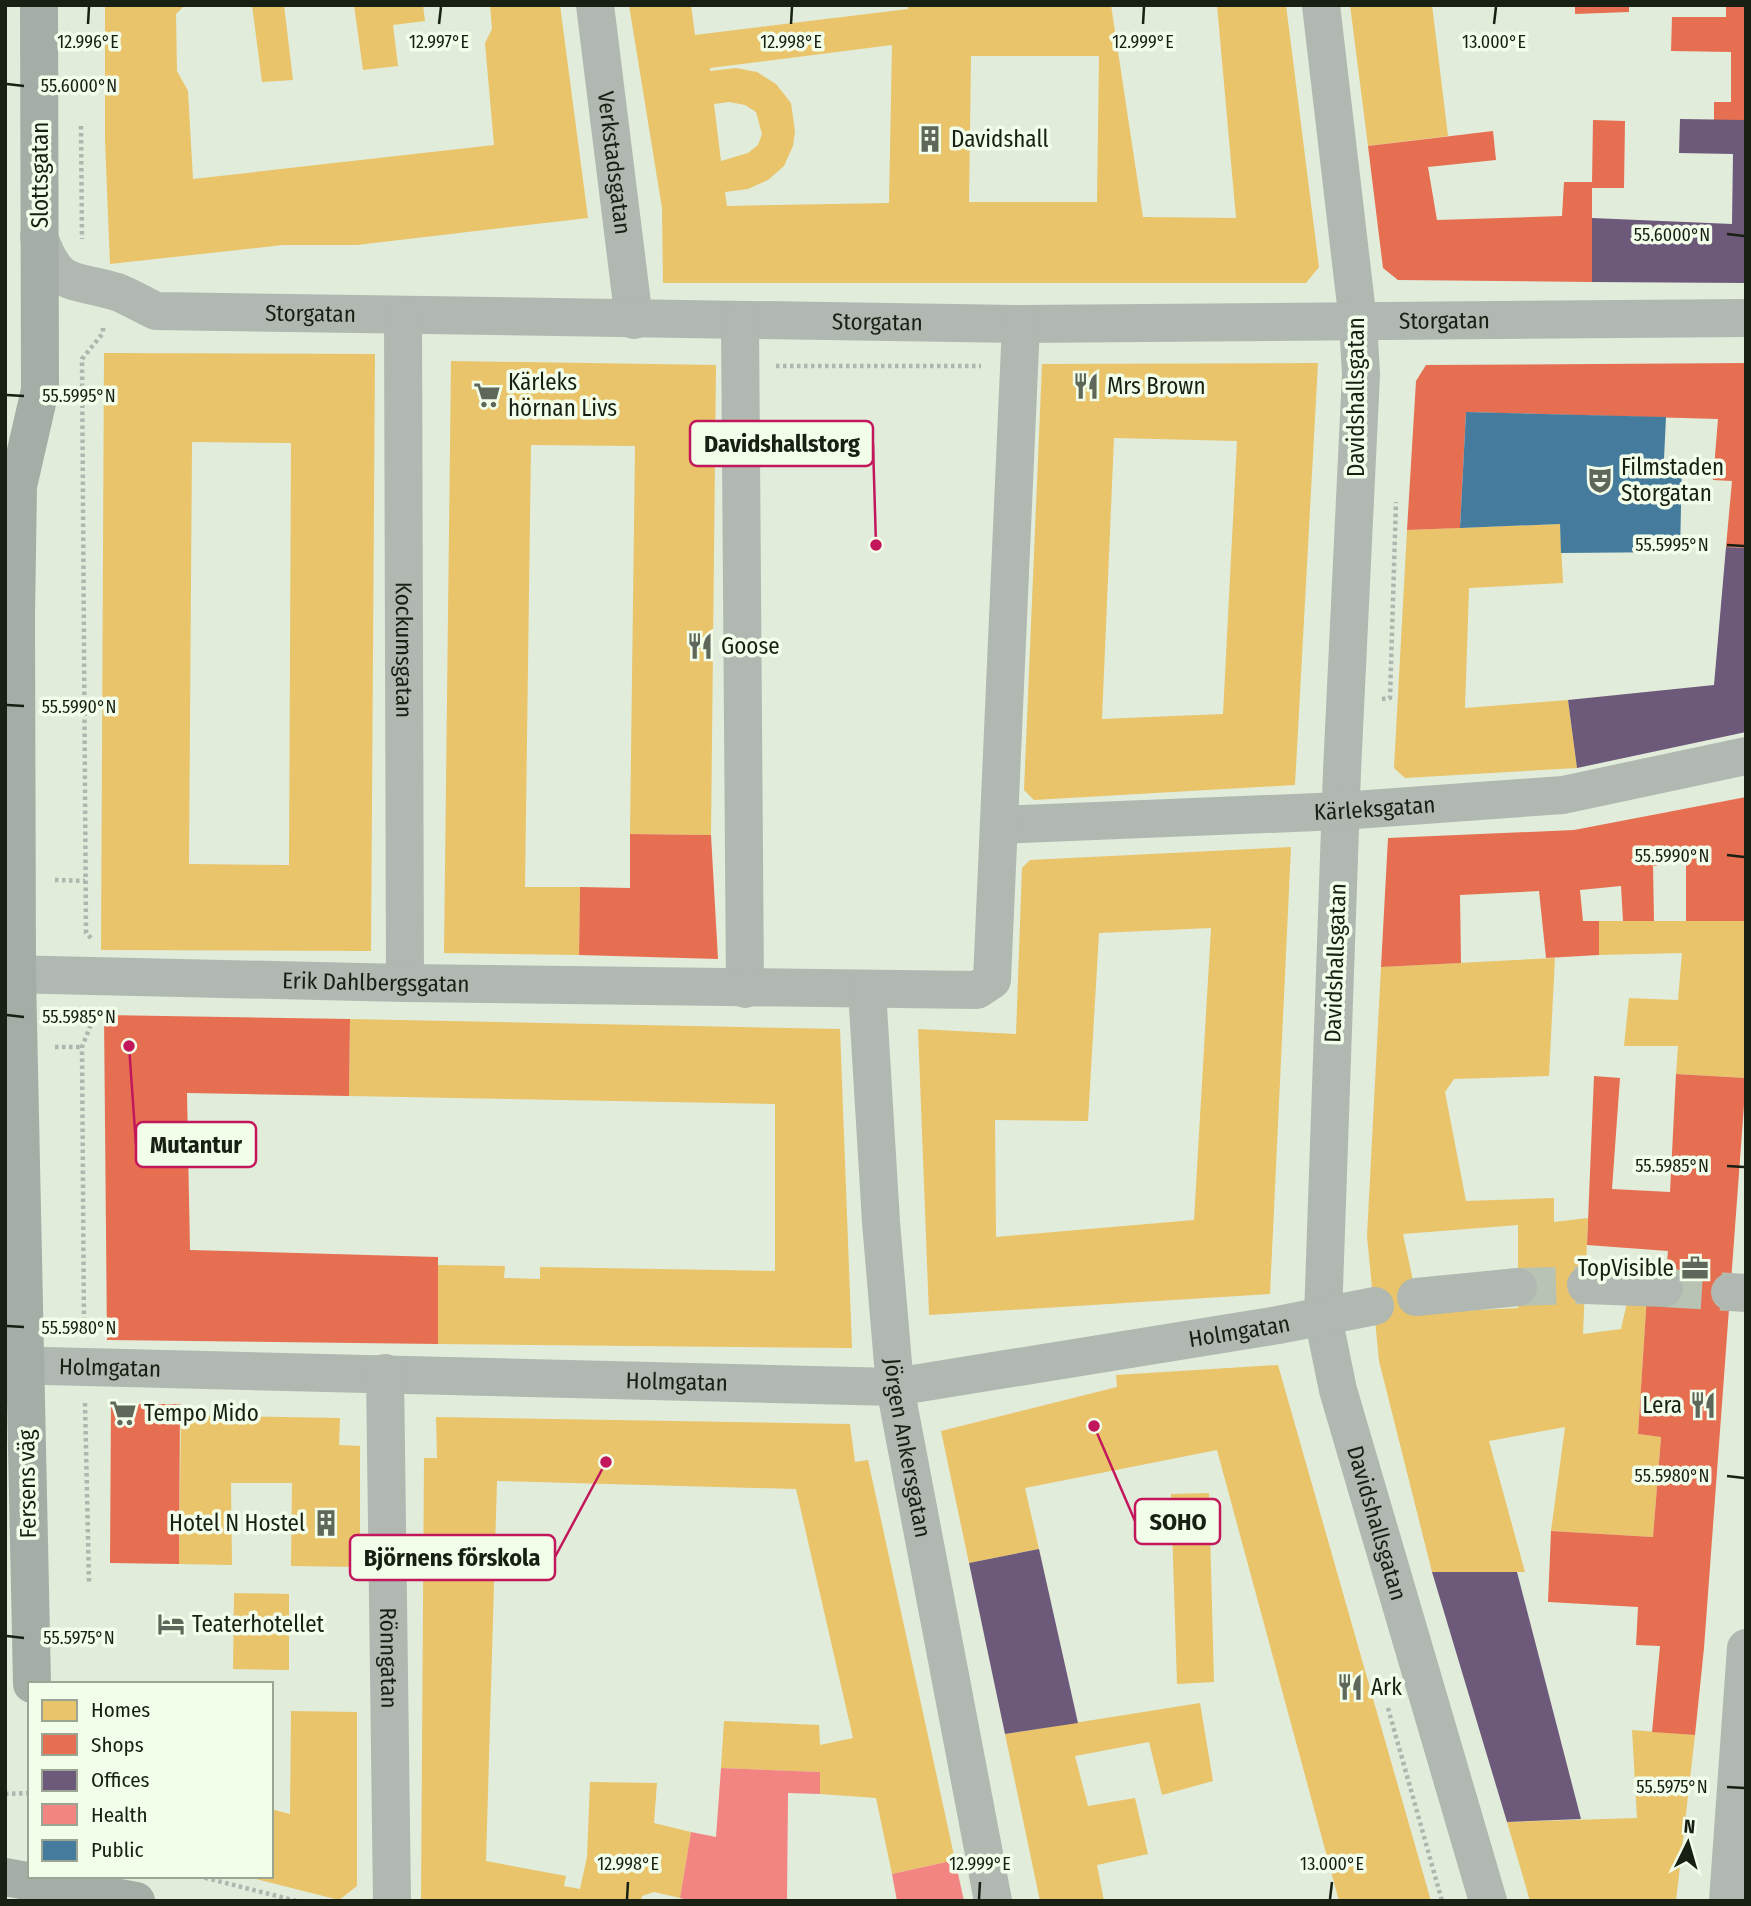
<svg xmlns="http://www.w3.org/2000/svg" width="1751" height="1906" font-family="'Fira Sans Condensed',sans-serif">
<rect width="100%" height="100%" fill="#e1ecdb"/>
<path fill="#e9c46a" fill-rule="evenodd" d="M105,5H185L176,14L177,71L188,91L193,179L494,145L485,43L492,29L490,5H560L588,218L357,245H283L110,264L105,140Z
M252,5H284L293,80L262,82Z
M354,5H423L425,21L393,25L398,66L363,70Z
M629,5H691L695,35L908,9V5H1111L1143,217L1236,218L1217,5H1286L1319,267L1306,283H663L662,208ZM892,45L889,203L727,206L725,192L748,189L768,180L784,166L793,146L795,131L791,103L776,84L757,72L736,68L710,71V68ZM971,56H1099L1097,202H969ZM729,102L745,105L756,112L762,134L758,145L748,153L721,161L714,104Z
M1350,5H1432L1448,136L1368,146Z
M104,353L375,354L371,951L101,950ZM192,442L291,443L289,865L189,864Z
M451,361L716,365L711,835L630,834L635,446L531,445L525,887H580L579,955L444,953Z
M1318,363L1295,785L1034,800L1024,790L1042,364ZM1114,438L1237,441L1223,714L1102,719Z
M1560,524L1563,583L1469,588L1465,708L1568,700L1577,768L1405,778L1394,768L1407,530Z
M1291,847L1270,1294L929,1315L918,1029L1016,1034L1022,868L1030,860ZM1211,928L1194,1220L996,1237L995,1120L1088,1121L1099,933Z
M1599,921H1746V1078L1676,1074L1678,1046H1624L1629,998L1678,1000L1682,953L1599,955Z
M1555,958L1549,1076L1454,1079L1445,1092L1466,1201L1554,1198V1222L1588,1218L1583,1334L1621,1329L1629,1294L1647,1295L1638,1434L1661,1437L1653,1537L1551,1531L1565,1427L1489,1441L1525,1572H1432L1379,1361L1367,1236L1381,967ZM1518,1225V1308L1420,1313L1403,1234Z
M350,1019L840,1029L852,1348L438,1344V1265L505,1266L504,1278L540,1279V1267L775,1271V1104L349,1096Z
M1278,1365L1376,1709L1431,1901H1339L1217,1450L1025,1488L1039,1549L969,1563L941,1431L1117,1387L1116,1375Z
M181,1415L340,1418L339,1445L360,1446V1567L291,1566L292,1483H231L232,1565L179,1564Z
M436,1417L850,1424L855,1462L868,1460L955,1860L892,1874L876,1798L820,1794V1772L721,1768L724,1721L819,1725L820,1745L853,1738L796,1489L497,1481L486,1861L566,1876L564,1886L580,1889L587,1857L590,1782L657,1783L654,1823L691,1832L680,1898L654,1892L642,1896L641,1901H421L424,1458H437Z
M1209,1493L1214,1682L1177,1684L1171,1494Z
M234,1593L289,1594V1670L233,1669Z
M1200,1703L1213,1781L1162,1795L1149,1742L1075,1756L1088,1806L1135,1798L1148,1854L1097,1865L1104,1901H1040L1005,1734Z
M291,1711L357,1712V1886L339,1900L248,1877L271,1876V1809L290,1814Z
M1632,1730L1695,1735L1676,1901H1530L1507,1822L1637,1818Z"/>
<path fill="#e76f51" d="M1575,5H1629V12L1575,14Z
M1726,5H1746V120H1714V102H1731V52L1671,51L1672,17H1726Z
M1593,120L1625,121L1624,188H1592V282L1398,280L1383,268L1368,146L1493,131L1496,160L1428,167L1437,220L1562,216L1564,182H1592Z
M1746,363V548L1726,547L1732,481L1713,480L1718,419L1466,412L1460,528L1407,530L1416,381L1426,365Z
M1746,797V921H1686V861L1653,866L1654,921H1623L1621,886L1580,890L1583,921H1599V955L1546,958L1539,891L1460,895L1461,963L1381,967L1388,838L1574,830Z
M630,834L711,835L718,959L579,955L580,887L630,888Z
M104,1015L350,1019L349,1096L187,1093L190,1250L438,1257V1344L107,1340Z
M1676,1074L1746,1078L1704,1648L1695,1735L1652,1732L1660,1646L1636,1645L1638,1607L1548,1602L1551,1531L1653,1537L1661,1437L1638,1434L1647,1295L1664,1296L1668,1251L1587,1245L1594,1076L1620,1078L1612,1189L1670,1192Z
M111,1404H180L179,1564L110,1563Z"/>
<path fill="#6d597a" d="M1680,119L1746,120V283L1592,282V218L1732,224L1733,154L1679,153Z
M1726,547L1746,548V732L1577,768L1568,700L1714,685Z
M1039,1549L1078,1723L1005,1734L969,1563Z
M1432,1572H1517L1581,1819L1507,1822Z"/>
<path fill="#f28482" d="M721,1768L820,1772V1794L788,1793L787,1901H693L680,1898L691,1832L716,1837Z
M955,1860L964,1901H897L892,1874Z"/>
<path fill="#457b9d" d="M1466,412L1666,417L1664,459L1682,460L1680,552L1561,553L1560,524L1460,528Z"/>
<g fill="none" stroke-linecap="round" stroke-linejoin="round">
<path stroke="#b9c3b3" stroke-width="38" stroke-dasharray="38 19" stroke-linecap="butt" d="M1518,1287L1586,1285
M1664,1288L1730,1292"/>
<path stroke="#aeb6ae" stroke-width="4.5" stroke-dasharray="3.5 3.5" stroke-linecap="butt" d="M81,126L82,239
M776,366H981
M1382,699L1390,698L1396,502
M55,880L85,881
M91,938L86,933L82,359L103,333V326
M55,1047H82
M84,1328L82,1047L95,1014
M85,1403L89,1583
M1388,1708L1442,1901
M5,1794L30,1793
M198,1876L297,1901"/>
<g stroke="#b0b8b1" stroke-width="38">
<path id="s1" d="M595,5L634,320"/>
<path id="s2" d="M1321,5L1358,322L1361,374L1342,771L1323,1317L1338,1390L1488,1901"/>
<path id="s3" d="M39,237C58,290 72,278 117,292C130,297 143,305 156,311L1021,324L1746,318"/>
<path id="s4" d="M403,316L405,983"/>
<path d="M740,322L745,989"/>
<path id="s5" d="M999,825L1341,811L1563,795L1746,756"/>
<path id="s6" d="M5,974L405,983L977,990L992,980L1021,324"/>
<path id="s7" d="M867,990L881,1222L895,1387L993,1901"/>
<path d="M1586,1285L1664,1288"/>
<path d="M1730,1292L1746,1293"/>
<path d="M1416,1297L1518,1287"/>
<path id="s8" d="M5,1365L895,1387L1278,1325L1375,1306"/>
<path id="s9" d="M385,1373L392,1901"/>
<path d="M1728,1901L1746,1648"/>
</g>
<path stroke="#a4aea6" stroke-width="38" d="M32,1684L17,974L16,616L18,486L40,390L39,5
M5,1877L136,1901"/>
</g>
<path fill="none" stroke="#181f13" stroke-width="2.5" d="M88,24L89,7M439,24L441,7M791,24L792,7M1143,24L1144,7M1494,24L1496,7M7,84L24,86M1727,234L1744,236M7,395L24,396M1727,545L1744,546M7,705L24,706M1727,855L1744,857M7,1015L24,1017M1727,1166L1744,1167M7,1326L24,1327M1727,1476L1744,1478M7,1636L24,1638M1727,1787L1744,1788M627,1899L628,1882M979,1899L980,1882M1330,1899L1332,1882"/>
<defs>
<symbol id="building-bare" viewBox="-9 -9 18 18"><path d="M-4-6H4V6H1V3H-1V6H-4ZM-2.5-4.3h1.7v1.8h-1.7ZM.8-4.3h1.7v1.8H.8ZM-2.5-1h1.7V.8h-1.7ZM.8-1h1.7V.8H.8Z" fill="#5e6759" stroke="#f2feea" stroke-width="2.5" paint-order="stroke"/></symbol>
<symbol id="restaurant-bare" viewBox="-9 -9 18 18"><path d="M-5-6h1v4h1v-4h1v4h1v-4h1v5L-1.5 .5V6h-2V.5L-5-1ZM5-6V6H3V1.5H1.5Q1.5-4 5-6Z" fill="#5e6759" stroke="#f2feea" stroke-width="2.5" paint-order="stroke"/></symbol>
<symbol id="supermarket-bare" viewBox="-9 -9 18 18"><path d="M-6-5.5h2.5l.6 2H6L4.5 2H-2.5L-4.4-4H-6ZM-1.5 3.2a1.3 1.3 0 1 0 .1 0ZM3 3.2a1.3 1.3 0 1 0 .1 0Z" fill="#5e6759" stroke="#f2feea" stroke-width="2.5" paint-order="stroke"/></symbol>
<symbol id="theatre-bare" viewBox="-9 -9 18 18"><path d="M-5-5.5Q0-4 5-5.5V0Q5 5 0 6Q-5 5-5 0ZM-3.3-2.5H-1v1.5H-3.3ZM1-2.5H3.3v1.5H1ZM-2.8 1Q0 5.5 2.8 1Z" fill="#5e6759" stroke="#f2feea" stroke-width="2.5" paint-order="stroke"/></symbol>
<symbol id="office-bare" viewBox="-9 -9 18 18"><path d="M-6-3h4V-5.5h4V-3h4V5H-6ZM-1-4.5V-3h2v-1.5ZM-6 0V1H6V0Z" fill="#5e6759" stroke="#f2feea" stroke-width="2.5" paint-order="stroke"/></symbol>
<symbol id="hotel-bare" viewBox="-9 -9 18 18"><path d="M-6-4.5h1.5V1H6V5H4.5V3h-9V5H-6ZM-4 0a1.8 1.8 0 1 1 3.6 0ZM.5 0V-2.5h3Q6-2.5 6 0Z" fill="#5e6759" stroke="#f2feea" stroke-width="2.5" paint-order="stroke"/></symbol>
</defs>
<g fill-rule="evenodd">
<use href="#building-bare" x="911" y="120" width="38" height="38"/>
<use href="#restaurant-bare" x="1067" y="367" width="38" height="38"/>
<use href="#supermarket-bare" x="468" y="376" width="38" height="38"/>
<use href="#theatre-bare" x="1581" y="461" width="38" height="38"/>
<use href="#restaurant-bare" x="681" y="627" width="38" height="38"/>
<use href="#office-bare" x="1676" y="1249" width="38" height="38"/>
<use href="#restaurant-bare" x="1684" y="1386" width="38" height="38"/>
<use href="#supermarket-bare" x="104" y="1394" width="38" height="38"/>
<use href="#building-bare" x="307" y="1504" width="38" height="38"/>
<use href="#hotel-bare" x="152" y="1605" width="38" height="38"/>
<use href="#restaurant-bare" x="1331" y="1668" width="38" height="38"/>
</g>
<g text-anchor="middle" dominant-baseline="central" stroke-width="7" stroke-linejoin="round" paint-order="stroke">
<g font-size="23" fill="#181f13" stroke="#f2feea" text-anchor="start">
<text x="951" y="139">Davidshall</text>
<text x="508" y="382">Kärleks<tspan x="508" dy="26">hörnan Livs</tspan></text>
<text x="1107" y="386">Mrs Brown</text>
<text x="1621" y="467">Filmstaden<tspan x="1621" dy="26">Storgatan</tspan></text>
<text x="721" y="646">Goose</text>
<text x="1674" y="1268" text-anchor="end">TopVisible</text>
<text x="1682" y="1405" text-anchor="end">Lera</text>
<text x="144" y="1413">Tempo Mido</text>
<text x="305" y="1523" text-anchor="end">Hotel N Hostel</text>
<text x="192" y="1624">Teaterhotellet</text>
<text x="1371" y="1687">Ark</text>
</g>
<g font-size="23" fill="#181f13" stroke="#f2feea">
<text stroke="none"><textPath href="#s1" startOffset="159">Verkstadsgatan</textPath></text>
<text transform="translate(40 175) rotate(-90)">Slottsgatan</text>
<text stroke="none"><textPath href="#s3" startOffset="301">Storgatan</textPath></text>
<text stroke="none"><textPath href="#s3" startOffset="1435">Storgatan</textPath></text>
<text stroke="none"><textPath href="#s3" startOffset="868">Storgatan</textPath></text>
<text transform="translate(1356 397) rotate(-90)">Davidshallsgatan</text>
<text stroke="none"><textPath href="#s4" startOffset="334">Kockumsgatan</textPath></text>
<text stroke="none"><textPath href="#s5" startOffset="376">Kärleksgatan</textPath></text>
<text transform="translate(1335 963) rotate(-88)">Davidshallsgatan</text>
<text stroke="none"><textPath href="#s6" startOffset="371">Erik Dahlbergsgatan</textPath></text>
<text stroke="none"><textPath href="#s8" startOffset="1239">Holmgatan</textPath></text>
<text stroke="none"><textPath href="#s8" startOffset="105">Holmgatan</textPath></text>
<text stroke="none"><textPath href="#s8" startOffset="672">Holmgatan</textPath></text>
<text stroke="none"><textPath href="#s7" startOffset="460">Jörgen Ankersgatan</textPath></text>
<text transform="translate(27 1484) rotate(-91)">Fersens väg</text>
<text stroke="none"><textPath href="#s2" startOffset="1528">Davidshallsgatan</textPath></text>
<text stroke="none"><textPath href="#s9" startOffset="285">Rönngatan</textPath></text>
</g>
</g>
<g font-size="18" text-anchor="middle" fill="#181f13" stroke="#f2feea" stroke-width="7" stroke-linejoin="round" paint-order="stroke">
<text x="439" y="48">12.997°E</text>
<text x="791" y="48">12.998°E</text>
<text x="1143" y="48">12.999°E</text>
<text x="1494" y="48">13.000°E</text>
<text x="88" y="48">12.996°E</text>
<text x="79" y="92">55.6000°N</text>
<text x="1672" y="241">55.6000°N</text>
<text x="79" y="402">55.5995°N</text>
<text x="1672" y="551">55.5995°N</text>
<text x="79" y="713">55.5990°N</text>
<text x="1672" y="862">55.5990°N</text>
<text x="79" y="1023">55.5985°N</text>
<text x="1672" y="1172">55.5985°N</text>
<text x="79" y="1334">55.5980°N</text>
<text x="1672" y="1482">55.5980°N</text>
<text x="79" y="1644">55.5975°N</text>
<text x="1672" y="1793">55.5975°N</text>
<text x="628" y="1870">12.998°E</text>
<text x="980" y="1870">12.999°E</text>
<text x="1332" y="1870">13.000°E</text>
</g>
<path fill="none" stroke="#c2185b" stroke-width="2.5" d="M876 545L873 444M129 1046L136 1145M1094 1426L1135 1521M606 1462L555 1557"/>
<g fill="#c2185b" stroke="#f2feea" stroke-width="2.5">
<circle cx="876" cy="545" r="7"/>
<circle cx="129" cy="1046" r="7"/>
<circle cx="1094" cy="1426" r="7"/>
<circle cx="606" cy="1462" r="7"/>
</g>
<g fill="#f2feea" stroke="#c2185b" stroke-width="2.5">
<rect x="690" y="421" width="183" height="45" rx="7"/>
<rect x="136" y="1122" width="120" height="45" rx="7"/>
<rect x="1135" y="1499" width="85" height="45" rx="7"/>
<rect x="350" y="1535" width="205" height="45" rx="7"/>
</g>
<g font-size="24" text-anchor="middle" font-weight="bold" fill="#181f13">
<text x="782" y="452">Davidshallstorg</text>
<text x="196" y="1153">Mutantur</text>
<text x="1178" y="1530">SOHO</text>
<text x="452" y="1566">Björnens förskola</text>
</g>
<rect width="1751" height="1906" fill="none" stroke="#181f13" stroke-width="14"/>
<rect x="28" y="1682" width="245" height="196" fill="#f2feea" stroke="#9ba594" stroke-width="2"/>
<rect x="42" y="1700" width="35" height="21" fill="#e9c46a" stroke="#9ba594" stroke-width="2"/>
<text x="91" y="1717" font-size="21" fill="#181f13">Homes</text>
<rect x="42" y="1734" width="35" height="21" fill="#e76f51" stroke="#9ba594" stroke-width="2"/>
<text x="91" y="1752" font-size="21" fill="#181f13">Shops</text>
<rect x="42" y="1770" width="35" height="21" fill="#6d597a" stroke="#9ba594" stroke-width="2"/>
<text x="91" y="1787" font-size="21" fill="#181f13">Offices</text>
<rect x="42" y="1804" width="35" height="21" fill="#f28482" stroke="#9ba594" stroke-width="2"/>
<text x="91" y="1822" font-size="21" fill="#181f13">Health</text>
<rect x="42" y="1840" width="35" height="21" fill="#457b9d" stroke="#9ba594" stroke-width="2"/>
<text x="91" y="1857" font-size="21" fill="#181f13">Public</text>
<g transform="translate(1688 1843) rotate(5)" stroke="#f2feea" stroke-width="5" paint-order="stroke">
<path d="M0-5L12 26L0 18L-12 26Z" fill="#181f13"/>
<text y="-10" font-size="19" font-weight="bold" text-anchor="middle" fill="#181f13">N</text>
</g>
</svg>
